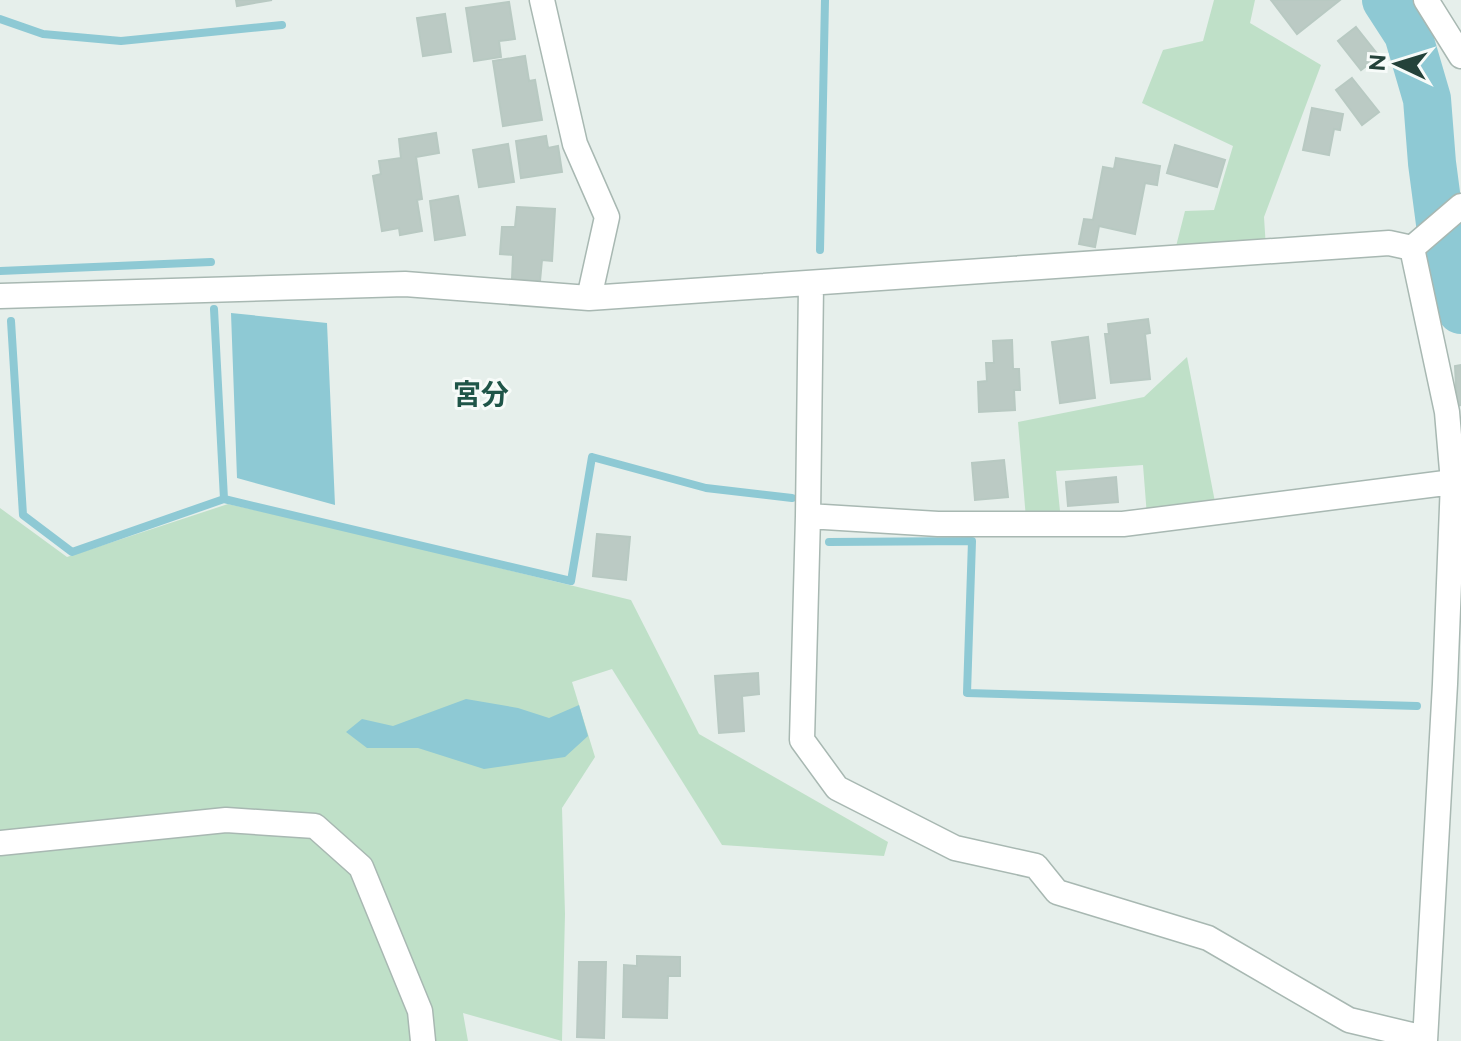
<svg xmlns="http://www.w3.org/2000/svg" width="1461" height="1041" font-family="Raleway,'Noto Sans JP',sans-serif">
<rect width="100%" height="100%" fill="#e6efeb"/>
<path fill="#bfe0c8" d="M1214,0H1255L1250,23L1321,65L1264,217L1267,264L1170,270L1185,211L1214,210L1233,146L1142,103L1163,50L1203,41Z
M1187,357L1215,502L1148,529L1143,465L1056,471L1062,531H1027L1018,422L1144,397Z
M228,504L349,531L631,600L699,734L888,842L884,856L722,845L612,669L572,682L595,757L562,808L565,914L562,1041L463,1013L468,1041H0V508L67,557Z"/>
<path fill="#8ec9d4" d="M231,313L327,323L335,505L237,478Z
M466,699L518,708L549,718L579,705L588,736L565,757L484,769L418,748H367L346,732L362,719L393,726Z"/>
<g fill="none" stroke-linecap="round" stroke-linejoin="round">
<path stroke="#8ec9d4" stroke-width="8" d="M0,19L43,34L121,41L282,25
M820,250L825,0
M0,271L211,262
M214,309L224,499
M11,321L23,515L72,552L224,499L571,581L592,457L706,488L792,498
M829,542L972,541L967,693L1417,706"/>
<path stroke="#8ec9d4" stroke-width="48" d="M1386,0L1408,34L1427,99L1432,163L1448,284L1461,310"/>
</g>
<path fill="#bbcac4" stroke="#b8c9c2" stroke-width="2" d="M236,0H272L237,6Z
M1271,0H1340L1297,34Z
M509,2L515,39L499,41L501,57L474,61L466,8Z
M445,14L451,52L423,56L417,18Z
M1356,27L1379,56L1361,70L1338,41Z
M525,56L529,81L535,80L542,120L503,126L493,61Z
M1352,78L1379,112L1362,125L1336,90Z
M1312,108L1343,114L1340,130L1334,129L1329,155L1303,150Z
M436,133L439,153L416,157L422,199L417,200L422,231L400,235L399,228L382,231L373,176L381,174L379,161L401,158L399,139Z
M546,136L548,148L558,146L562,172L521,178L516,141Z
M508,144L514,182L479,187L473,150Z
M1175,145L1225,160L1217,187L1167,173Z
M1116,158L1160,166L1157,185L1145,183L1135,234L1099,226L1095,247L1079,244L1084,219L1093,220L1103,167L1114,169Z
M458,196L465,235L435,240L430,201Z
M517,207L555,209L552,261L542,260L540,281L512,279L513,255L500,254L502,227H515Z
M1148,319L1150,333L1145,334L1150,379L1111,383L1105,334H1109L1108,324Z
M1088,337L1095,398L1060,403L1052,342Z
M1012,340L1013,369H1019L1020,390H1014L1015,410L979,412L978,382L987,381L986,363H994L993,341Z
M1461,365V405L1457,406L1455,366Z
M1004,460L1008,497L975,500L972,463Z
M1116,477L1118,502L1068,506L1066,482Z
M597,534L630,537L626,580L593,576Z
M758,673L759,694L742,696L744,731L719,733L715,676Z
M637,956L680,957V976H668L667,1018L623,1017L624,965L637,966Z
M579,962H606L604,1038L577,1037Z"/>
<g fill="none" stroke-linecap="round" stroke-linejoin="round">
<defs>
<path id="street" d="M542,0L575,144L607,217L589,298
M1426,0L1461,56
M1412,248L1447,412L1453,482L1445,684L1425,1041
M1412,248L1461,206
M811,285L808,516L802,740L837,788L955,848L1036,866L1057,892L1208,938L1349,1020L1424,1038
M0,296L405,284L589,298L1389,243L1412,248
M808,516L938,524H1123L1453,482
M0,843L226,820L315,826L361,867L420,1011L423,1041"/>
</defs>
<use href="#street" stroke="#a8b8b2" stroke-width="27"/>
<use href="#street" stroke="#fff" stroke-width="24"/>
</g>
<g text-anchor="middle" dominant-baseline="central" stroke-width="6" stroke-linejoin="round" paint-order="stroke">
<g font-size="28" font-weight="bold" fill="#1f5548" stroke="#f7fbf9">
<text x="481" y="394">宮分</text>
</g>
</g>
<g transform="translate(1397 64) rotate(274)" stroke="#f7fbf9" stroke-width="6" paint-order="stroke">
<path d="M0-6L14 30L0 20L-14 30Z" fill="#24423a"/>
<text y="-12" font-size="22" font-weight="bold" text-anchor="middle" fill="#24423a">N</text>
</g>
</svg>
